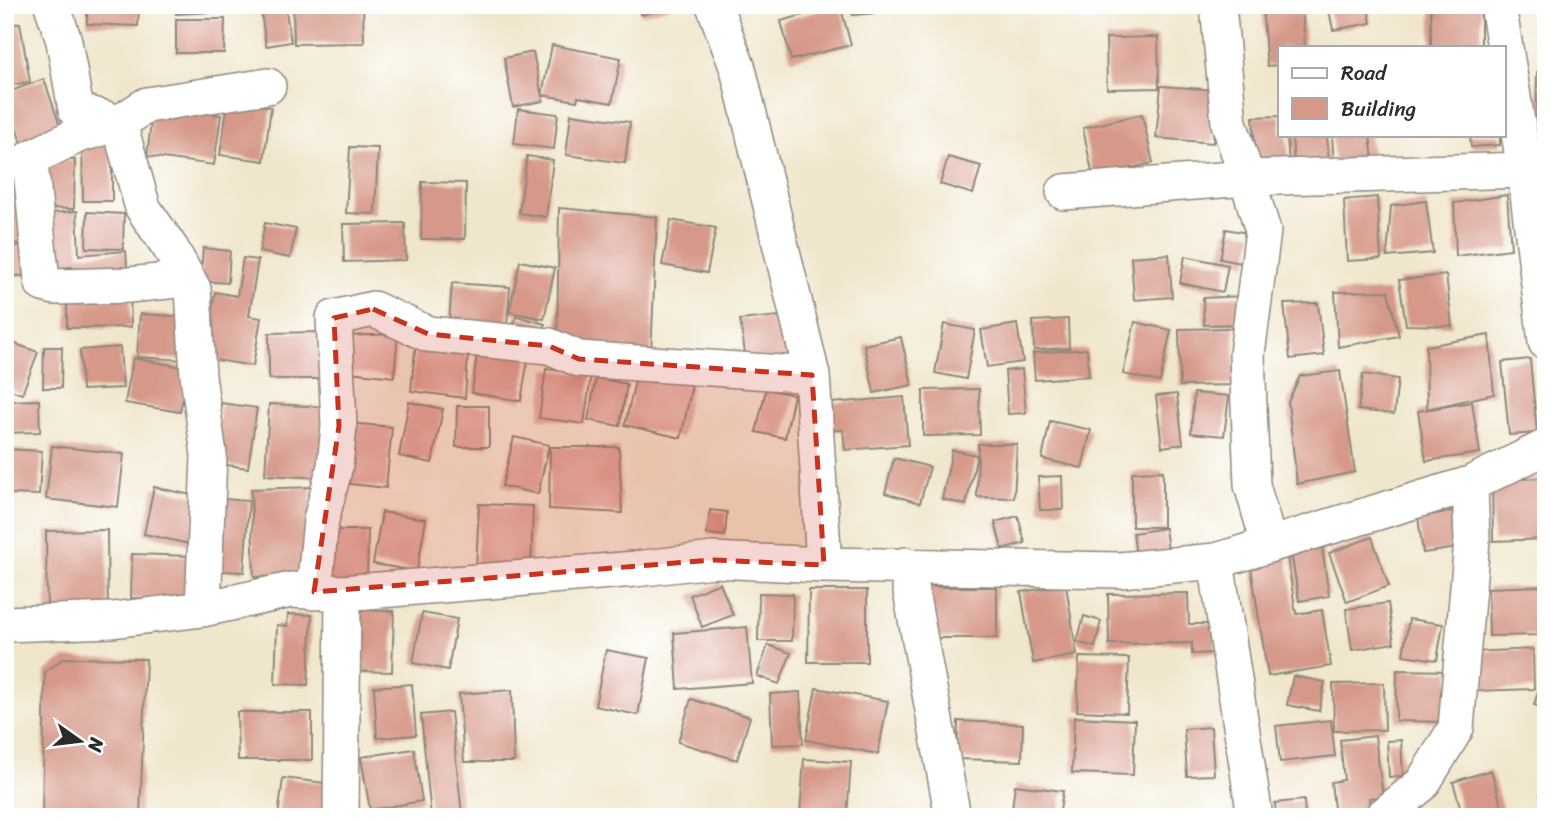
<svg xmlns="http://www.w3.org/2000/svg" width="1551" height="822" font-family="Sriracha,sans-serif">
<rect width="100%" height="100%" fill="#fff"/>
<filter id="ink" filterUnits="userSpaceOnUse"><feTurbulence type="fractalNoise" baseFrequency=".0143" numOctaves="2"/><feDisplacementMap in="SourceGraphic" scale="14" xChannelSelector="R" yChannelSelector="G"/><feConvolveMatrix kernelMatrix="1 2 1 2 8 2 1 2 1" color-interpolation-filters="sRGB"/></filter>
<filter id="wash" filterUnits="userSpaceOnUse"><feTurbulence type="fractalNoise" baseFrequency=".00686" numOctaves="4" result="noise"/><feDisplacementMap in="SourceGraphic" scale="28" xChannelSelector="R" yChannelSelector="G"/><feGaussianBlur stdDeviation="1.57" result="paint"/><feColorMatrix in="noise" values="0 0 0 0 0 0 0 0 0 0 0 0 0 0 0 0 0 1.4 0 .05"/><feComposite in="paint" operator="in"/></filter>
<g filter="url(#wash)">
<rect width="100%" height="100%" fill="#f0e6cc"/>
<g id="blocks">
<path fill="#d69888" d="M87,5H139L138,26L87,24Z
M175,5H229V11L176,14Z
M260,5H285L291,42L266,46Z
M363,5L364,43L294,44L293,6Z
M639,5H674V6L641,15Z
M840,5L851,45L791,60L781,21Z
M852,5H873L874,13L853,15Z
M1302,5L1305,47H1280V65L1267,66L1262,6Z
M1328,5H1368L1371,23L1333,30Z
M1431,5H1481V47H1431Z
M176,19H225L224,53H176Z
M20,23L30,82L5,86V26Z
M1158,37L1159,88L1107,89L1106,38Z
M552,45L621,58L612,103L578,97L577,101L542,95Z
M533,52L543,101L513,107L504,58Z
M1546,71V161H1536L1537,72Z
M44,79L64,138L24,152L5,93Z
M1161,86L1217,90L1213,143L1156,138Z
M228,101L271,107L264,161L220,155Z
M153,106L221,115L214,165L147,156Z
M518,109L558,114L554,149L514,144Z
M571,114L630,122L625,163L566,155Z
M1142,114L1153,163L1093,177L1083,128Z
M1280,116V135H1287L1289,166L1256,167L1253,117Z
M1292,135H1327L1329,163L1294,166Z
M1332,135H1370L1373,160L1334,163Z
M1470,135H1500V145L1471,147Z
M82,140H112V201H83Z
M350,147L378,148L375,214L346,213Z
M527,156L553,160L546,217L519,213Z
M948,157L981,166L973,194L940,184Z
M39,159L75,160L74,209L37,208Z
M422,182L466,183L465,239H421Z
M5,187L30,188L27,244L5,243Z
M1507,195L1511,249L1456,256L1454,203Z
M1377,197L1381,259L1347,261L1344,200Z
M1426,201L1433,253L1387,257L1391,206Z
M559,208L657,217L651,355L557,347Z
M77,211L79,255L126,251L128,280L73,284L72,267L42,269L39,214Z
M87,212L124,214L123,249L86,248Z
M671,220L716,228L707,273L662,265Z
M265,223L296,229L290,258L259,252Z
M405,223L406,260L344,262L343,224Z
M1226,229L1253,234L1247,264L1220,259Z
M31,245L34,275L5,277V247Z
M203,248L230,251L228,283L200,281Z
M1169,254L1172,297L1134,300L1131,257Z
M1185,256L1228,265L1223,292L1180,283Z
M243,258L258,260L249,316L261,318L253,366L204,358L215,292L237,296Z
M520,261L555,268L544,319L509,312Z
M1446,275L1452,326L1406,325L1399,280Z
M452,283L510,287L507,326L449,322Z
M130,291L131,327L67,328V292Z
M1388,291L1399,336L1338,347L1335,292Z
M1243,296L1245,324L1204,325L1203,298Z
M1318,303L1324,355L1290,359L1284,304Z
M140,314L188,317L185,360L137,357Z
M791,315L795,368L747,366L740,320Z
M516,316L545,324L540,342L511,335Z
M1068,319L1069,348L1034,350L1033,321Z
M1135,322L1171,330L1160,382L1123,374Z
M944,324L975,330L966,379L935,373Z
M1017,324L1023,362L987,367L981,330Z
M1234,328L1235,385L1180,386L1179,329Z
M320,332V379H269V333Z
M398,334L394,377L340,371L344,336Z
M1489,335L1494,394L1427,409L1426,346Z
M901,337L912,385L874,393L864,345Z
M416,340L469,342L465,398L411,391Z
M13,343L38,352L22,394L5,388V363Z
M478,344L530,346L521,401L472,393Z
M44,347H62L61,388H43Z
M120,347L123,388L82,390L80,350Z
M1087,349L1089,376L1035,380L1033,353Z
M133,358L188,368L180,412L125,403Z
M1530,359L1537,433L1509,435L1502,362Z
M546,369L591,375L584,424L539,418Z
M1022,369L1026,413L1008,414L1005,371Z
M1340,371L1355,472L1297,484L1288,402L1300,376Z
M637,372L692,385L681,438L625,425Z
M1363,374L1398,379L1394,414L1358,410Z
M596,378L627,384L620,426L588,420Z
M766,389L794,395L785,438L756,432Z
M979,389L980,435L923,436V390Z
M1194,393L1229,396L1224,436L1191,433Z
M1177,394L1183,444L1162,447L1156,396Z
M904,397L908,445L845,450L843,430L822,431L819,404Z
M39,400L40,432L5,433V401Z
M409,402L443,409L432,463L399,456Z
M1472,402L1480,453L1426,461L1418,411Z
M221,403L257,408L248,468L213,463Z
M269,404L326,407L322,478L265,475Z
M457,406H489V447H456Z
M1050,421L1091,430L1082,468L1042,459Z
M348,423L392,427L386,488L342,483Z
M514,437L549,445L538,494L502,486Z
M978,444H1017L1014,498L977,497Z
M52,446L124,454L118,507L46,499Z
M550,447H619L622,513L549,509Z
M5,449L42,451L39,495L9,494L8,506H5Z
M952,450L977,455L966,505L942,499Z
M894,458L930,467L920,503L885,493Z
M1163,471V527H1132V472Z
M1062,476L1063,510H1040L1038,477Z
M1545,478L1546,539L1493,541L1492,480Z
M154,487L200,497L189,544L144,534Z
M311,487L313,575L254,577L251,489Z
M210,498L249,501L244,572L205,570Z
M479,504L533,506L531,571L476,570Z
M710,510L727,512L725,536L707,534Z
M1458,510L1464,547L1423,553L1418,517Z
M382,512L426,519L417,571L373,564Z
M5,513H11L9,545H5Z
M1018,516L1025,543L1002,549L995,522Z
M1165,528L1169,558L1137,563L1133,533Z
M107,530L108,620L47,621L46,531Z
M324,530H368L367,586L323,585Z
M1372,537L1389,586L1347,602L1329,553Z
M1322,547L1329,596L1299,601L1291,552Z
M1286,549L1296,614L1322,610L1331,666L1268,676L1249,555Z
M132,554L191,556L190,600L131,598Z
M720,583L733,615L702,627L690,595Z
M1066,585L1077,655L1033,663L1021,592Z
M1544,586L1545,635L1489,636L1488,588Z
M928,587H997V638H928Z
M809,590H867V662H808Z
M759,593L793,594L792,641H758Z
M1188,593L1189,624H1215L1216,653L1192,654V643L1109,644L1108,594Z
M1388,603L1394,643L1352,650L1346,609Z
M353,610L394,611L392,672L351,671Z
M422,613L457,619L448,670L413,663Z
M288,614L312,615L308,685L275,684L277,625L287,626Z
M1084,616L1101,621L1095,647L1077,642Z
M1409,619L1443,624L1437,660L1403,655Z
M747,627L752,683L678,689L674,633Z
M768,645L791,653L779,684L757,676Z
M1533,649L1534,689L1474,691L1472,652Z
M606,650L649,658L638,715L595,706Z
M1079,657L1129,658L1127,713L1077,711Z
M64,658L146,659L140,817H42L45,672Z
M1545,668H1546V708L1534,705Z
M1397,670L1450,671L1448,722L1396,721Z
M1293,676L1325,682L1319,711L1287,705Z
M1384,683L1385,730L1334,731L1333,684Z
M412,684L416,735L377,738L374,687Z
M816,688L888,701L878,754L806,740Z
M512,690L514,762H464L459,694Z
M800,692L803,744L772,745L770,694Z
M691,699L750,717L737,760L678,742Z
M237,712H312V760H238Z
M451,712L462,815L431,817L421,715Z
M1074,717L1135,720L1133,775L1072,773Z
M1331,720L1335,756L1280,762L1276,726Z
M958,721L1023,724L1022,761L957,759Z
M1211,727L1214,775L1187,776L1184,729Z
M1375,736L1383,797L1369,798L1370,815L1335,817L1331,782L1344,780L1340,740Z
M1540,739H1546V796H1540Z
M1401,740L1403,776L1389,777L1387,741Z
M414,749L422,801L370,810L361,757Z
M804,759L851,762L847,817L800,814Z
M1491,770L1505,817H1463L1453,782Z
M283,778L335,784L330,817H278Z
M1015,785L1063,791L1059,817H1011Z
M1304,800L1305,817H1276L1275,803Z"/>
</g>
</g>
<g filter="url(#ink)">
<use href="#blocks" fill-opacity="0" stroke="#8e887c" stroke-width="2"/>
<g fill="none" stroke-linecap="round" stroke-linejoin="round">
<defs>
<path id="minor" d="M52,5L64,41L76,110L119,123L143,208L171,249L193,289L198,376L209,455L203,609
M714,5L738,69L812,375L824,565
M1218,5L1229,123L1247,178L1525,170
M1498,5L1525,170L1546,342
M1064,192L1247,178L1263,231L1247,354L1252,485L1269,544
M187,279L129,285L55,287L43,284C36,243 36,200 29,159L78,135L119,123L147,105L268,86
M1216,561L1255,817
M906,565L953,817
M314,592L321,520L335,466L339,426L334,318L373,309L428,334L549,346L579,359L812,375
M5,624L112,620L203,609L291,590L343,593L635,569L713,560L824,565L1120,570L1216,561L1470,484
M341,817L343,593
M1382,817L1422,784L1456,728L1472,540L1470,484L1546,447"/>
</defs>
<use href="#minor" stroke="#8e887c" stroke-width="38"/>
<use href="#minor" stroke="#fff" stroke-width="35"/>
</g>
</g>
<path fill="#c8321e" fill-opacity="0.2" stroke="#c8321e" stroke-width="5" stroke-dasharray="14 9" stroke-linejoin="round" d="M373,309L428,334L549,346L579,359L812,375L824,565L713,560L314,592L339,426L334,318Z"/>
<rect width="1551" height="822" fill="none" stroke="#fff" stroke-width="28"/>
<rect x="1278" y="46" width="228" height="91" fill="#ffffff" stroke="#aaaaaa" stroke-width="2"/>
<rect x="1292" y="68" width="35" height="10" fill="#ffffff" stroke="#aaaaaa" stroke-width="2"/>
<text x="1341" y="80" font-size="21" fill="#2b2b2b">Road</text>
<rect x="1292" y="98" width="35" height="21" fill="#d69888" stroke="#aaaaaa" stroke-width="2"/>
<text x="1341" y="116" font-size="21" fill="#2b2b2b">Building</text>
<g transform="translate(80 741) rotate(104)" stroke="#ffffff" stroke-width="5" paint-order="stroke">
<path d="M0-5L12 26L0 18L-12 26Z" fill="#2b2b2b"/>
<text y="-10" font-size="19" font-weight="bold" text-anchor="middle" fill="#2b2b2b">N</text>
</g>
</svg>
